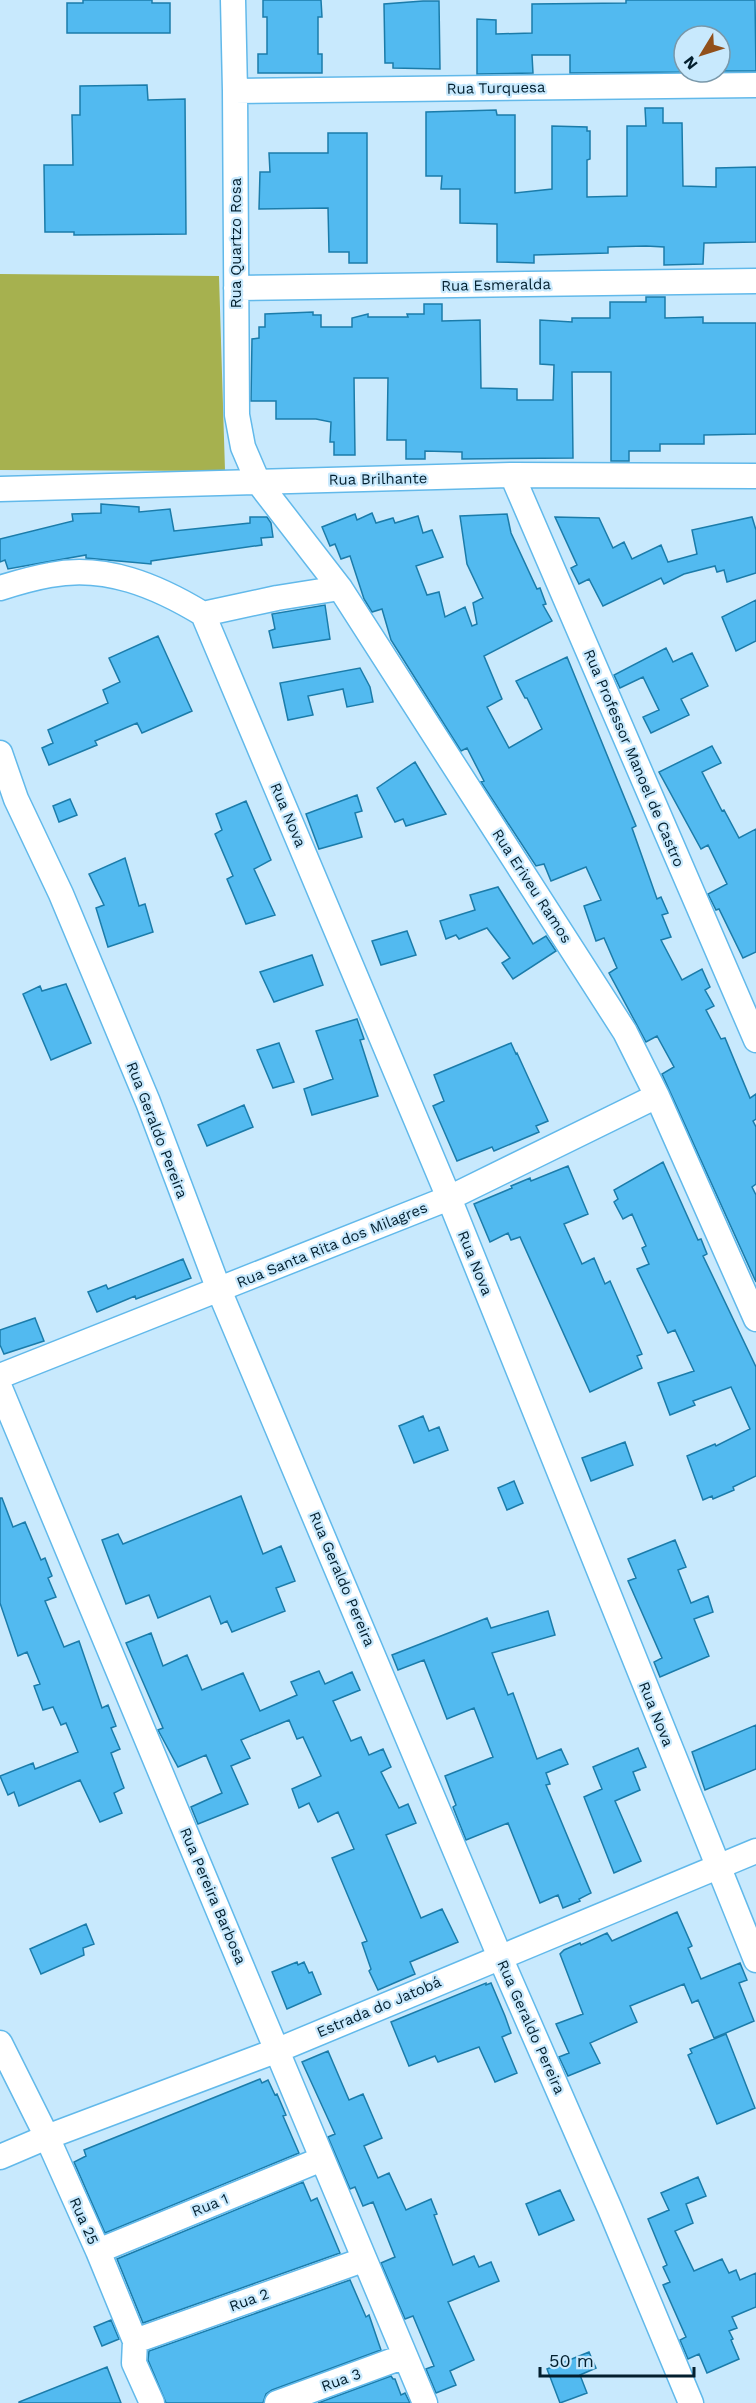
<svg xmlns="http://www.w3.org/2000/svg" width="756" height="2403" font-family="'Work Sans',sans-serif">
<rect width="100%" height="100%" fill="#c8e9fd"/>
<path fill="#a6b14f" d="M0,274L219,276L225,471L0,470Z"/>
<path fill="#52baf0" stroke="#1b7caa" stroke-width="1.5" d="M83,0H152V3H170V33H67V3H83Z
M263,0H321L322,17H318V54H322V73H258V54H267V17H263Z
M626,0H755L756,71H720V36H684V72L570,73V55H532L533,73L477,74V19L496,20V34L532,33V4L626,3Z
M423,1H439L440,69L393,68V63H385L384,4Z
M147,85L148,100L185,99L186,234L74,235V232H45L44,165H73L72,115H80V86Z
M645,108H663V123H682L683,186L716,187V168L756,167V242L704,243L703,264L664,265V247L646,246L608,247V253L534,255V263L497,262V224L460,223V189H441L442,176H426V112L496,110L497,115H515V193L552,189V126L587,127V131H590V159L587,160V197L627,196V126H646Z
M328,133H367V263H349V252H329L328,208L259,209L260,172H270L269,153H328Z
M646,297H665V318L703,317V323H756V434L704,435V444H660V451H629V461H611V372H572L573,458L462,459V452L425,451V459H406V440H387L388,378H354L355,455H334V442H330L331,422L316,419H276V401H251L252,339L259,338V327H265V314L313,312V315H321V327H352V318L368,314V317H408L407,314H424V304H442V321L480,320L481,388L517,389V400H553L554,365L540,364V320L572,322V318H610V302H646Z
M101,504L139,507V512L170,509L174,531L250,523V517H267L271,523L273,537L261,538L262,545L151,561V564L86,558V555L8,569L5,560L0,562V539L73,521L72,514L101,513Z
M372,513L376,523L393,518L395,523L418,516L423,533L432,530L443,557L416,566L427,595L439,592L445,617L465,607L472,626L477,624L473,603L483,598L467,564L460,516L507,514L511,533L537,589L540,588L546,604L543,605L552,621L484,656L502,699L487,707L509,748L542,729L527,698H525L516,681L567,657L636,826L632,828L657,899L661,897L668,913L662,915L671,937L661,940L682,980L702,969L710,987L705,990L714,1006L706,1010L721,1039L725,1038L750,1098L756,1094V1119L753,1121L756,1127V1184L752,1187L756,1195V1282L662,1074L674,1067L657,1036L646,1042L609,973L617,968L604,938L596,941L584,906L601,900L586,867L551,881L544,864L536,866L481,782L484,781L467,748L461,751L391,640L382,609L372,612L364,599L350,556L341,559L335,544L330,546L322,527L355,514L357,520Z
M555,517L599,518L613,548L624,542L632,559L661,545L668,562L697,554L692,530L752,517L756,530V573L727,582L724,570L717,572L715,566L684,574L664,584L661,578L603,606L589,579L579,584L571,568L577,565Z
M756,600V641L736,651L722,617Z
M325,605L330,639L273,648L269,631L275,629L272,614Z
M158,636L192,711L142,733L137,723L95,741L97,745L49,765L42,748L53,743L48,730L108,703L103,690L120,682L109,658Z
M666,648L673,662L692,653L708,686L681,699L689,715L651,733L643,717L659,710L643,677L620,688L614,675Z
M360,668L370,687L373,702L347,707L343,689L308,696L313,715L288,720L280,683Z
M712,746L721,763L702,772L722,811L724,810L739,838L756,829V952L743,958L719,909L716,910L708,894L727,884L708,845L701,849L659,772Z
M415,762L446,814L406,826L403,819L395,822L377,788Z
M357,795L362,811L355,813L362,837L319,849L306,814Z
M70,799L77,815L59,822L53,806Z
M246,801L271,860L254,869L275,915L246,924L227,879L233,876L215,834L222,830L216,814Z
M125,858L139,906L145,904L153,932L108,947L96,908L104,905L89,874Z
M498,887L533,944L546,936L556,951L513,979L502,963L510,958L487,928L459,939L456,935L446,939L440,921L475,910L470,895Z
M407,931L416,955L381,965L372,941Z
M312,955L323,985L274,1002L260,972Z
M66,984L91,1043L51,1060L23,994L40,986L42,991Z
M357,1019L364,1039L360,1040L378,1096L312,1115L304,1089L333,1079L316,1031Z
M279,1043L294,1082L273,1088L257,1050Z
M511,1043L516,1054L517,1053L548,1121L536,1126L539,1132L494,1151L492,1147L457,1161L433,1106L444,1101L434,1075Z
M244,1105L253,1127L207,1146L198,1125Z
M663,1162L698,1240L701,1239L707,1254L703,1256L756,1367V1476L733,1487L734,1490L713,1499L712,1496L703,1500L687,1456L715,1444L716,1446L750,1429L731,1387L693,1401L695,1405L670,1415L658,1383L694,1371L675,1330L668,1333L637,1269L649,1264L642,1248L646,1246L632,1214L623,1219L614,1202L618,1199L614,1190Z
M568,1166L588,1214L564,1224L582,1264L594,1258L605,1284L610,1281L642,1354L637,1356L642,1368L590,1392L520,1237L511,1240L508,1233L490,1242L474,1204L512,1188L511,1186L530,1178L531,1181Z
M183,1259L191,1278L136,1299L135,1296L97,1312L88,1292L106,1285L108,1289Z
M35,1318L44,1341L4,1354L0,1345V1330Z
M423,1416L429,1431L439,1427L448,1450L414,1463L399,1426Z
M625,1442L633,1465L591,1481L582,1458Z
M514,1481L523,1503L507,1510L498,1488Z
M241,1496L263,1554L281,1546L295,1581L276,1588L285,1611L232,1632L227,1621L221,1624L210,1596L158,1618L149,1595L126,1604L102,1540L118,1534L123,1544Z
M0,1498H2L13,1527L25,1522L41,1560L45,1558L52,1576L48,1578L56,1597L45,1601L64,1647L79,1641L102,1708L108,1705L116,1726L111,1728L120,1749L111,1753L124,1788L114,1793L122,1813L100,1822L80,1780L19,1806L14,1792L8,1795L0,1776L33,1763L35,1769L78,1752L66,1723L61,1725L53,1707L43,1710L34,1686L40,1684L27,1652L18,1656L0,1603Z
M675,1540L686,1567L678,1570L691,1603L708,1596L713,1612L694,1619L709,1656L660,1677L654,1662L662,1658L628,1581L636,1578L628,1559Z
M548,1611L555,1635L492,1653L508,1695L513,1693L537,1759L561,1749L568,1764L546,1773L550,1784L546,1785L591,1893L579,1899L580,1901L563,1908L558,1895L540,1903L508,1823L466,1840L453,1807L456,1805L445,1776L493,1757L474,1708L447,1719L424,1660L398,1670L392,1655L487,1618L491,1628Z
M151,1633L163,1666L187,1655L202,1690L243,1673L260,1711L297,1695L291,1682L319,1671L325,1684L352,1672L360,1690L333,1701L351,1741L361,1737L369,1755L383,1749L391,1767L381,1772L399,1808L408,1804L416,1823L386,1835L421,1918L442,1909L458,1942L410,1962L415,1974L378,1990L369,1971L371,1969L362,1943L367,1941L332,1858L354,1849L338,1812L318,1822L309,1803L299,1808L292,1789L321,1776L303,1737L297,1739L289,1720L241,1740L250,1758L231,1766L248,1804L198,1824L191,1807L222,1793L206,1755L178,1767L158,1730L163,1728L126,1643Z
M756,1725V1769L705,1790L692,1752Z
M638,1748L646,1767L633,1772L640,1790L615,1801L641,1861L614,1873L584,1797L602,1789L593,1767Z
M677,1912L692,1946L688,1948L701,1979L740,1963L747,1980L739,1983L754,2021L714,2038L698,2000L692,2003L684,1984L630,2006L637,2022L590,2043L600,2063L568,2076L559,2057L569,2053L556,2024L583,2014L560,1954L564,1950L580,1943L581,1945L607,1933L612,1941Z
M86,1924L94,1944L83,1948L84,1955L41,1974L30,1949Z
M297,1962L298,1965L304,1962L309,1973L312,1972L321,1994L287,2009L272,1972Z
M486,1983V1985L491,1983L505,2016L511,2033L502,2037L517,2073L495,2082L479,2047L438,2062L435,2056L409,2066L391,2022Z
M726,2034L755,2108L717,2124L688,2055L692,2053L690,2049Z
M328,2051L349,2100L363,2094L382,2138L364,2146L378,2178L389,2173L406,2210L431,2199L437,2214L434,2215L453,2265L474,2256L479,2267L491,2262L499,2281L448,2302L474,2360L450,2371L456,2385L436,2393L426,2369L434,2366L413,2316L405,2319L381,2263L395,2257L373,2202L363,2206L355,2187L350,2189L328,2137L335,2134L302,2062Z
M260,2079L262,2083L268,2080L275,2095L277,2094L286,2115L283,2116L299,2153L105,2233L74,2162L86,2156L84,2150Z
M698,2177L706,2196L686,2204L693,2223L675,2231L694,2271L722,2259L729,2273L736,2270L740,2280L756,2273V2307L732,2317L737,2328L729,2331L733,2339L731,2340L739,2359L707,2373L699,2354L688,2359L680,2340L686,2337L663,2285L670,2282L663,2267L667,2265L648,2219L669,2210L661,2193Z
M303,2182L311,2201L317,2198L340,2253L143,2323L117,2259Z
M560,2190L574,2220L539,2235L526,2204Z
M350,2280L366,2317L369,2315L381,2350L272,2390L266,2394L263,2403H166L148,2360L149,2351Z
M111,2320L119,2339L102,2346L94,2327Z
M589,2352L596,2368L580,2375L587,2393L560,2403L547,2369Z
M107,2367L121,2403H19V2402Z
M391,2376L393,2379H395L401,2395L405,2393L410,2403H318Z"/>
<g fill="none" stroke-linecap="round" stroke-linejoin="round">
<defs>
<path id="minor" d="M233,0L235,91L237,415L243,447L258,482L340,588L625,1032L657,1096L756,1319
M235,91L756,85
M236,288L756,281
M512,475L756,1040
M0,489L512,475L756,476
M0,588C16,583 33,578 50,575C105,564 157,586 203,614L449,1198L756,1960
M203,614L277,598L340,588
M0,753L16,799L61,894L148,1102L219,1290L500,1957L610,2209L691,2403
M0,1376L449,1198L657,1096
M0,1388C142,1727 282,2065 425,2403
M0,2043L47,2137L98,2251L135,2341L134,2363L152,2403
M0,2157L47,2137L278,2050L756,1851
M98,2251L322,2159
M135,2341L363,2260
M277,2403L405,2356"/>
</defs>
<use href="#minor" stroke="#62b9ea" stroke-width="27"/>
<use href="#minor" stroke="#fff" stroke-width="24"/>
</g>
<g text-anchor="middle" dominant-baseline="central" stroke-width="4.5" stroke-linejoin="round" paint-order="stroke">
<g font-size="15" fill="#031f2e" stroke="#c8e9fd">
<text transform="translate(496 88) rotate(-1)">Rua Turquesa</text>
<text transform="translate(236 243) rotate(-90)">Rua Quartzo Rosa</text>
<text transform="translate(496 285) rotate(-1)">Rua Esmeralda</text>
<text transform="translate(378 479) rotate(-1)">Rua Brilhante</text>
<text transform="translate(634 758) rotate(67)">Rua Professor Manoel de Castro</text>
<text transform="translate(288 815) rotate(67)">Rua Nova</text>
<text transform="translate(532 886) rotate(57)">Rua Eriveu Ramos</text>
<text transform="translate(157 1130) rotate(69)">Rua Geraldo Pereira</text>
<text transform="translate(332 1245) rotate(-22)">Rua Santa Rita dos Milagres</text>
<text transform="translate(475 1263) rotate(68)">Rua Nova</text>
<text transform="translate(342 1579) rotate(67)">Rua Geraldo Pereira</text>
<text transform="translate(656 1714) rotate(68)">Rua Nova</text>
<text transform="translate(213 1896) rotate(67)">Rua Pereira Barbosa</text>
<text transform="translate(379 2007) rotate(-23)">Estrada do Jatobá</text>
<text transform="translate(531 2027) rotate(66)">Rua Geraldo Pereira</text>
<text transform="translate(210 2205) rotate(-22)">Rua 1</text>
<text transform="translate(84 2221) rotate(66)">Rua 25</text>
<text transform="translate(249 2300) rotate(-20)">Rua 2</text>
<text transform="translate(341 2380) rotate(-20)">Rua 3</text>
</g>
</g>
<g transform="translate(702 54) rotate(232)"><circle r="28" fill="#c8e9fd" stroke="#7998aa" stroke-width="1.5"/>
<path d="M0-4.5L10 22L0 15L-10 22Z" fill="#91501b"/>
<text y="-9" font-size="16" font-weight="bold" text-anchor="middle" fill="#031f2e">N</text>
</g>
<path d="M540 2367v9h154v-9" fill="none" stroke="#031f2e" stroke-width="3"/>
<text x="549" y="2367" font-size="18" fill="#031f2e" stroke="#c8e9fd" stroke-width="4.5" paint-order="stroke">50 m</text>
</svg>
